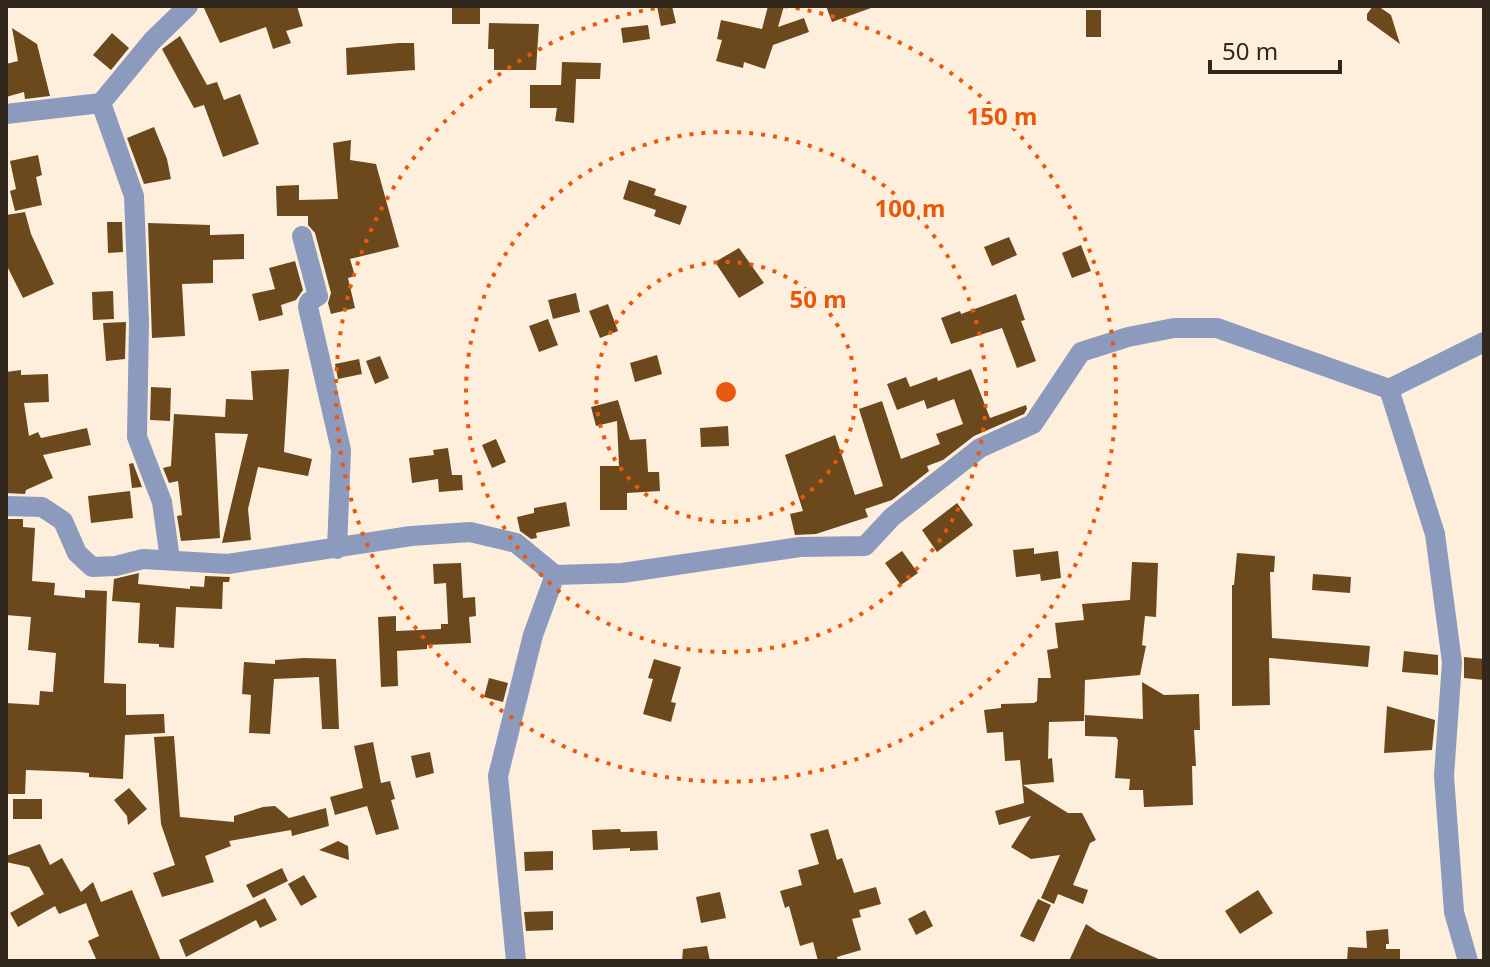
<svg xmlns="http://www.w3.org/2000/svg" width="1490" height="967" font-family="'Noto Sans',sans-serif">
<rect width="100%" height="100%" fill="#feeedc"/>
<path fill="#6b491d" d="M203,6H297L303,26L286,31L291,43L273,49L266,27L220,43Z
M452,6H480V24H452Z
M657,6H672L676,23L661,26Z
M768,6H784L778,27L804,18L809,32L773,45L765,69L744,62L743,68L716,61L722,40L717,39L721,20L762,29Z
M826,6H871V8L832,22Z
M1373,6H1378L1391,15L1400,44L1367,20V14Z
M1086,10H1101V37H1086Z
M489,23L539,24L536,70H494V49H488Z
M648,25L650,39L623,43L621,28Z
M12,28L37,44L50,96L25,99L24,92L6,97V64L18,61Z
M112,33L129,48L111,70L93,55Z
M180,36L207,85L217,82L224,100L240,94L259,144L223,157L204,105L194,108L162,49Z
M399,43H414L415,70L347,75L346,48Z
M562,62L601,63L600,79H576L574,123L555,121L557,108H530V85H561Z
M154,127L167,159L171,179L144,184L127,138Z
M351,140L350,160L376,164L399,247L350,259L355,276L348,278L355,308L331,314L328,303L331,293L315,233L308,225V216H277L276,186L299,185V200L338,199L333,143Z
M38,155L42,175L36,177L42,205L15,211L10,191L16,189L10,161Z
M629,180L656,189L654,195L687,206L680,225L654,216L656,210L623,199Z
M25,212L31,234L54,284L23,298L6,264V215Z
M107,222H122L123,252L108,253Z
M148,223L210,225V235L244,234V259L213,260V283L182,284L185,336L152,338Z
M1009,237L1017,255L992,266L984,247Z
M1081,245L1091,271L1072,278L1062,253Z
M739,248L764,283L739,298L715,262Z
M295,261L303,290L296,300L281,305L283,315L259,321L252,294L275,289L269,268Z
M113,291L114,319L93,320L92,292Z
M576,293L580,312L553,319L548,300Z
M1016,294L1025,320L1021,321L1036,361L1017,368L1002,328L951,344L941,318L960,311L961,314Z
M608,304L618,331L600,338L589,311Z
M548,319L558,345L539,352L529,326Z
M126,322L125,359L106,361L103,323Z
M657,355L662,374L635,382L630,363Z
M380,356L389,378L375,384L366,361Z
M359,359L362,374L338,379L335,364Z
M289,369L284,452L312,459L308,476L258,467L248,509L251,540L222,543L248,434L215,433L220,538L181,541L177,516L182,515L178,481L169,483L163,468L171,466L174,414L225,417L226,399L253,400L251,371Z
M971,369L990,418L1026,405L1027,409L1024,414L974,436L943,460L927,466L929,471L892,500L865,509L868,517L816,534L795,535L790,514L803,511L785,455L835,435L855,495L883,486L859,409L882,401L901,459L940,444L936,434L963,424L954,399L927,409L924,400L897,410L887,384L906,377L910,387L937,377L938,381Z
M21,370V375L48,374L49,402L24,403L29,436L38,432L41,438L87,428L91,445L43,455L53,478L26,490L25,494L6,493V372Z
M151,387L171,388L170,421L150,420Z
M618,400L630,440L646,439L648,472H659L660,491L627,493V510H600V466H619L617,421L596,426L591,407Z
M728,426L729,446L701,447L700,428Z
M496,439L506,462L492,468L482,445Z
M448,448L452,475H462L463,490L439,492L438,479L412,483L409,458L434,455L433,450Z
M133,463L142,487L132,488L129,464Z
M130,491L133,518L91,523L88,496Z
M566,502L570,526L536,533L537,538L531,539L520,531L517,517L534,513V508Z
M957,503L973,525L937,552L922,530Z
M6,519H23V527L35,528L32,581L55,583L54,595L85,598V590L107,591L104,683L126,684V715L164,714L165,733L125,735L123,779L89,777V773L78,772L26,770L25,794H6V703L39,705L40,691L53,692L56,653L28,650L31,617L6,615Z
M1034,548V554L1058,551L1061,578L1041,581L1040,574L1016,577L1013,550Z
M902,551L918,573L901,585L885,563Z
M1237,553L1275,556L1274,572H1270L1272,638L1370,646L1368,667L1269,658L1270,705L1232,706V585H1234Z
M1132,562L1158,563L1156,617L1145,616L1142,645L1146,646L1140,675L1085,680L1084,721L1049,722L1048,759L1052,758L1054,782L1023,785L1068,813H1082L1096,840L1090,843L1073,885L1088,890L1083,904L1058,894L1054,904L1041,898L1060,855L1031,859L1011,847L1031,816L999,825L995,811L1024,803L1020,760L1005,761L1003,732L987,733L984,710L1001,708V704L1034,703L1037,701L1038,678H1051L1047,650L1058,648L1055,623L1084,620L1082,604L1130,600Z
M461,563L463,598L475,597L476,616L469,617L471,643L427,645V649L397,651L398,686L381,687L378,617L396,616V631L441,629V624H448L446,583L434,584L433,564Z
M139,573L138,584L190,589V586L204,587L205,576L230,577L229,582H223L222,609L176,607L174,648L159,647V644L138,643L140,603L112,601L114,579Z
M1313,574L1351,577L1350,593L1312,590Z
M1404,651L1438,655V675L1402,672Z
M1464,657L1484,659V680L1464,678Z
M304,658L336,659L339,729H322L319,677L274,679L270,734L249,733L251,695L242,694L244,662L275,664V660Z
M654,659L681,667L671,702L676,703L671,722L643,714L653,679L648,678Z
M489,678L508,683L503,702L484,697Z
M1142,682L1164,695L1199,694L1200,730H1194L1196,766H1192L1193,805L1144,807L1143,790H1129L1130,779L1115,778L1118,740L1116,737L1085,736V715L1143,719Z
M1387,706L1435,720L1432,750L1384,753Z
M174,736L180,817L234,822V816L263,807L275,806L289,818L326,808L329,826L292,836L291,830L229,841L231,846L205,856L214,882L162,897L153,873L175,865L161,824L154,737Z
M373,742L381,783L390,781L395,799L391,800L399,829L376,835L367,806L335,815L330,797L363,788L354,746Z
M430,752L434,773L416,778L411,756Z
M129,788L147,809L128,825L127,816L114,800Z
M13,799H42V819H13Z
M620,829L621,832L657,831L658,850L630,851V848L593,850L592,830Z
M828,829L837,860L842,858L854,893L876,887L881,904L859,910L861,917L852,919L861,950L837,957L838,961H818L813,942L800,946L789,906L785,908L780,891L802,885L798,870L819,864L810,834Z
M338,841L348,846L349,860L319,850Z
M40,844L50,865L62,858L81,892L93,882L101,902L132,890L161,961H97L88,941L99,936L86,903L59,914L55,906L18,927L10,913L44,894L29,867L6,862V856Z
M553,851V870L525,871L524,852Z
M282,868L288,881L253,898L246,885Z
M304,875L317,897L301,906L288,884Z
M1258,890L1273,913L1240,934L1225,911Z
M720,892L726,918L701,923L696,897Z
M265,898L277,920L260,928L256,920L186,957L179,940Z
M1038,899L1051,905L1034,942L1020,936Z
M925,910L933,926L916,935L908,919Z
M553,911V930L526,931L524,912Z
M1086,924L1098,932L1163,961H1069Z
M1388,929L1389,944H1386V949H1400V961H1347L1348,947L1367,948L1366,931Z
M707,946L710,961H682L683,949Z"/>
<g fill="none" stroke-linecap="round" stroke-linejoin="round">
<path stroke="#8c9abe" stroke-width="20" d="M6,114L101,103
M302,236L318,296L309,302L308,307L341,450L337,549
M1389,389L1435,534L1452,662L1444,776L1454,912L1468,961
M6,506L42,507L63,521L77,553L92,567L116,566L143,559L228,564L411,536L470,532L516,543L555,575L622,573L800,547L865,546L892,517L980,448L1033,424L1081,352L1128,337L1174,328H1217L1389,389L1484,342
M170,559L162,502L137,437L139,322L134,196L101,103L152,41L188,6
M516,961L498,776L533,635L555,575"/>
</g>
<g fill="none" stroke="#e8590c" stroke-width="4" stroke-dasharray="4 8">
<circle cx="726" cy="392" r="130"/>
<circle cx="726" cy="392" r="260"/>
<path d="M784 6A390 390 0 1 1 668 6"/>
</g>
<circle cx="726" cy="392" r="12" fill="#e8590c" stroke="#feeedc" stroke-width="4"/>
<g font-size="24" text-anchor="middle" font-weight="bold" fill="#e8590c" stroke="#feeedc" stroke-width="8" stroke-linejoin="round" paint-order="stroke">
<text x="1002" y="125">150 m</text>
<text x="910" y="217">100 m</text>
<text x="818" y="308">50 m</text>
</g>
<rect width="1490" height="967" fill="none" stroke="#31271c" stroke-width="16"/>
<path d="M1210 60v12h130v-12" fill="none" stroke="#31271c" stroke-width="4"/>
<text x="1222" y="60" font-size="24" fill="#31271c" stroke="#feeedc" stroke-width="6" paint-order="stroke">50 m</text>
</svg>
